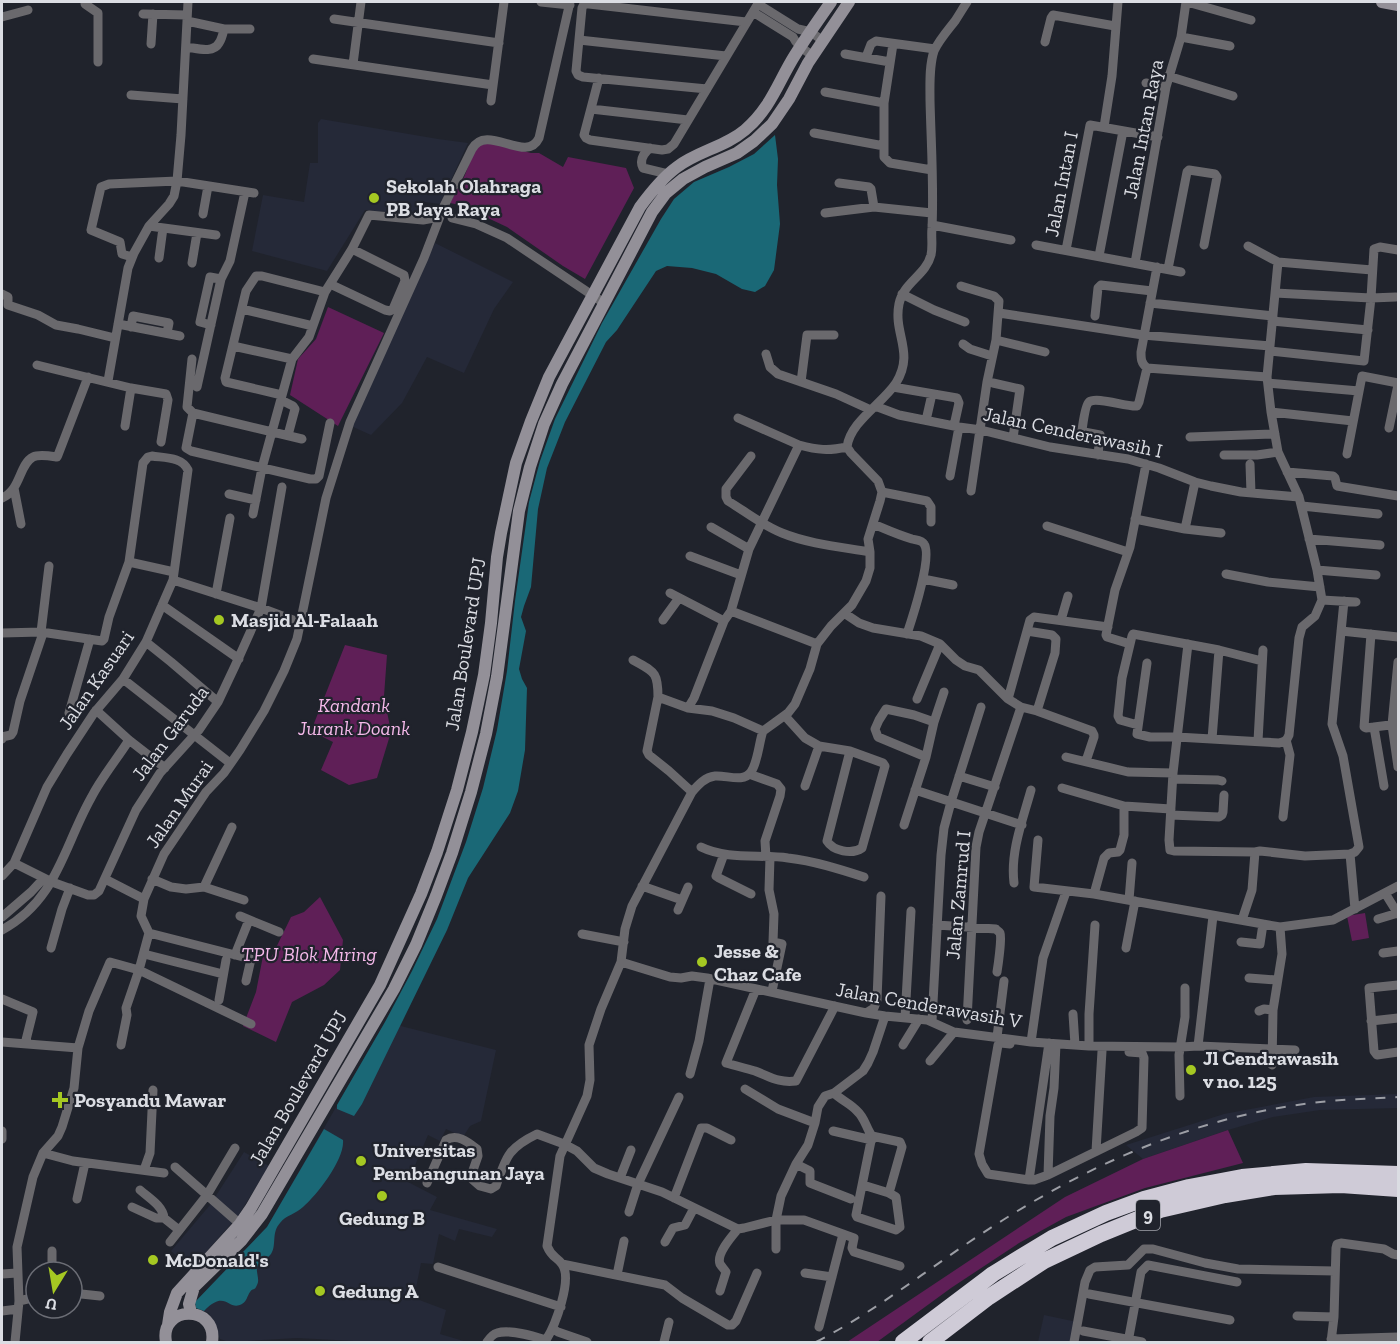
<svg xmlns="http://www.w3.org/2000/svg" width="1400" height="1344" font-family="'Zilla Slab',serif">
<rect width="100%" height="100%" fill="#20232c"/>
<path fill="#252938" d="M321,119L438,139L468,143L440,204L425,202L419,215L365,210L327,271L252,251L263,195L304,202L310,163H318V123Z
M435,243L513,282L494,309L464,373L427,357L402,403L371,435L351,426Z
M385,1022L496,1050L481,1121L470,1126L463,1137L446,1129L440,1141L428,1135L408,1182L437,1197L430,1210L497,1229L492,1237L459,1229L455,1241L439,1234L433,1264L421,1263L414,1298L446,1310L440,1334L467,1342H373L297,1338L229,1342L220,1339L209,1313L196,1308L195,1302L267,1227Z
M1398,1094V1108L1320,1110L1273,1117L1228,1130L1143,1159L1126,1145L1224,1114L1314,1097Z
M244,1152L269,1166L238,1216L191,1269L171,1251L210,1205Z
M1044,1315L1077,1322L1073,1342H1038Z"/>
<path fill="#5f1f57" d="M491,143L531,153H539L563,167L568,157L626,168L634,188L585,279L563,266L507,227L460,205L450,203L464,177L475,150L480,145Z
M328,307L384,333L338,426L290,395L298,359L316,339Z
M345,645L387,655L384,696L391,732L377,778L349,785L321,770L333,742L311,731Z
M320,897L343,940L340,970L324,985L292,1002L276,1042L243,1026L256,992L263,956L271,958L291,917L304,912Z
M1365,913L1369,938L1352,941L1347,916Z
M1228,1130L1243,1163L1145,1188L1066,1217L1019,1243L951,1288L877,1342H847L1065,1197L1143,1159Z"/>
<path fill="#1a6876" d="M775,135L778,159L777,185L780,224L774,270L765,286L755,292L742,289L716,274L692,268L667,266L656,271L617,330L606,342L565,422L547,468L538,509L531,587L524,606L521,617L526,631L519,669L522,679L527,688L525,750L518,791L510,813L468,878L447,930L362,1104L354,1116L337,1109V1105L385,1022L412,971L437,919L466,842L483,788L497,730L507,671L515,601L529,502L540,461L555,419L602,323L661,219L674,199L694,182L729,167L754,154Z
M324,1129L343,1140C345,1159 317,1195 303,1207C296,1214 286,1215 280,1223C271,1233 277,1245 271,1254C267,1259 261,1262 257,1267C256,1273 260,1280 257,1285C254,1292 254,1287 250,1292C247,1296 247,1301 242,1304C228,1312 226,1288 204,1311L196,1308L195,1302L267,1227Z"/>
<g fill="none" stroke-linecap="round" stroke-linejoin="round">
<path stroke="#6a696d" stroke-width="9" d="M85,2V4L98,13V62
M541,2L570,5
M1187,2L1251,20
M758,4L798,29L811,32L823,41
M753,12L793,37C797,46 805,50 813,56
M143,14L187,15
M2,17L28,10
M334,19L499,43
M187,21L224,29
M1181,37L1230,46
M579,40L726,56
M1045,42L1051,18L1053,15L1115,26
M151,44L153,14
M893,44L884,103V157L890,163L932,170
M186,47C196,48 213,54 219,43C222,39 223,33 224,29H250
M845,54L890,62
M866,57L871,44L876,41L935,49
M313,59L493,85
M353,64L361,2
M1168,76L1233,96
M599,78L584,135L586,138L590,140L662,150L668,149L674,144L759,2
M1146,83L1166,87
M707,89L583,77L578,75L576,71L582,8L584,4H589L746,22
M825,92L884,103
M131,95L183,99
M491,101L504,2
M591,109L688,120
M1104,127L1112,76L1118,2
M814,133L884,146
M650,148C644,153 639,160 643,168L668,174
M839,183L869,187L871,189L874,207
M825,213L874,207L932,213
M203,214L208,186
M452,218L476,224L507,238L604,303
M932,225L1011,240
M149,226L216,235
M1036,245L1181,272
M1248,246L1278,262L1372,270
M1066,250L1090,125L1158,137
M1099,256L1123,131
M132,257L122,254L120,242L91,230L101,187L109,184L177,181L254,193
M159,258L163,228
M192,263L197,233
M1135,263L1166,87L1181,37L1186,2
M1157,267L1141,352C1141,359 1141,363 1147,368L1267,377
M1168,269L1187,172L1189,170L1215,174L1217,177L1204,245
M330,284L385,310L390,311L393,309L405,281L404,275L352,249
M961,286L994,296L999,301L996,340L987,382L971,491
M1275,293L1371,298L1396,297
M2,294L8,297V305L38,315L56,325L78,329L115,338
M902,294L934,310L965,322
M1150,303L1273,316
M242,309L313,326
M999,313L1143,335L1270,346
M1095,316L1098,288L1101,285L1152,291
M1272,321L1368,330
M118,324L180,336
M211,325L200,322L210,277L221,279
M131,327L133,316L169,323L167,333
M996,340L1045,352
M963,344L970,349L992,356
M233,346L292,359
M1270,351L1364,361L1371,298L1374,249L1380,247L1398,250
M766,354L770,367L778,374L836,394L871,410
M192,359L187,407L193,413
M37,365L131,388L166,394L168,400L161,442
M108,381L128,268L134,253L149,226L169,204L174,196L177,181L181,135L188,2
M801,382L807,335H834
M993,383L1020,389L1013,438
M1268,383L1359,391
M197,387L221,279L230,261L245,192
M893,387L957,398L959,403L955,421
M282,395L226,382L225,378L246,291L256,276H262L325,292
M281,400L293,406L295,409L288,435
M875,406L899,415L959,427L981,430L1050,447L1128,459L1159,468L1195,482L1211,486L1241,492L1299,497
M1271,412L1353,421
M927,416L932,394
M738,418L799,445C818,450 828,451 847,447
M125,426L131,388
M1389,428L1398,385
M1190,437L1275,434
M302,439L193,413L186,448L191,451L310,479H316L319,476L330,423
M1347,454L1362,376L1398,383
M1098,455L1100,435L1084,432L1082,430C1083,424 1085,405 1089,402C1096,396 1126,407 1137,406L1139,402L1147,368
M1224,455H1257L1278,452
M751,456L726,489V497L728,501C746,512 762,525 782,533C809,544 841,547 870,552
M1250,464L1251,493
M1287,472L1333,476L1335,478L1337,486L1398,496
M950,476L959,427
M14,488L21,524
M882,492L927,501L931,507V522
M229,494L256,500
M2,498C21,490 19,464 33,457C39,454 50,456 57,457L58,455L88,377
M1302,506L1378,514
M253,514L262,468L292,359L309,337L325,292L352,249L369,215L423,220L434,218
M1135,519L1185,529L1221,533
M873,524C885,529 898,535 912,539C916,540 922,540 924,544C933,556 912,619 907,634
M1047,526L1128,552
M711,527L749,549
M1185,529L1195,482
M1309,539L1380,545
M690,556L741,575
M129,562L174,572
M1317,570L1376,575
M1226,574L1268,582L1320,587
M923,579L953,585
M173,580L261,608L301,623
M670,593L724,621
M216,594L230,518
M1322,600L1356,602
M162,605L239,659
M731,611L817,644
M844,613L859,623L873,628L921,636L940,644L956,660L965,666L979,670L1008,699L1021,707L1037,711L1092,731L1094,735V737L1086,761
M663,620L679,598
M1061,620L1068,596
M1027,631L1052,635L1056,639L1055,653L1037,711
M1341,631L1398,637
M41,632L49,566
M2,633L41,632L102,641L104,639L109,617L129,562L143,463L148,457L152,456C166,458 182,457 188,470L173,580L146,642L123,679L94,713L67,754L47,787L14,863L2,876
M1371,634L1364,727L1366,728L1398,724
M146,642L171,662L218,702
M1130,644L1107,637L1106,635L1115,590L1130,547L1146,464
M1188,644L1173,773L1169,840L1170,850L1174,851L1255,852L1260,851L1305,856L1350,854L1355,852L1359,847L1343,756L1332,724L1344,601
M633,660C654,672 658,671 658,697L688,708L712,711L734,718L763,731
M1398,662L1392,725L1398,767
M1147,663L1137,734L1150,737H1177L1279,743C1285,742 1287,740 1289,735L1299,638L1302,627L1315,616L1322,600L1317,570L1299,497L1278,452L1271,412L1267,377L1278,262
M123,679L230,763
M658,697L647,751L649,755L669,771L692,792
M917,699L940,644
M1008,699L1030,620L1034,617L1108,627
M688,708L694,698L724,621L731,611L749,549L799,445
M96,710L129,740L165,768
M69,713L90,639
M785,716L805,738L819,746L850,751L883,763L885,766L862,848C852,855 833,851 827,841L850,751
M1138,725L1120,720L1118,716L1122,678L1132,636L1133,634L1219,650L1262,661
M1374,727L1384,786
M2,739V737L11,735L13,732L20,701L43,633
M1212,739L1219,650
M1258,741L1263,650
M926,757L878,737L875,729L879,720L886,709L914,715L934,722
M1066,757L1128,772L1173,773
M749,774L777,784L781,789L780,796L765,841L766,857
M959,776L995,787
M1173,779L1218,780L1222,781
M805,786L819,746
M1062,788L1124,806L1171,809
M915,790L1022,825
M1171,815L1219,817L1222,815L1223,812L1224,795
M1283,817L1290,755L1286,740
M904,825L926,757L934,722L944,692
M1038,840L1034,887L1094,894L1280,927L1333,920L1398,886
M701,847C728,860 759,854 788,858C814,861 839,869 864,877
M724,854L716,876L719,878L751,894
M1350,854L1355,909
M770,857L769,890L774,914L773,942L782,944L772,991
M14,863L52,882L88,895H94L99,891L136,810L160,773L199,730L218,702L235,666L261,608L282,487
M105,879L144,899
M152,879L171,887L186,889L204,887L244,900
M1014,883C1010,852 1023,819 1031,790
M642,886L682,900
M204,887L232,827
M1385,893L1398,914
M1094,894L1104,858L1109,853L1118,852L1120,850L1124,835V806
M1129,900L1132,863
M678,910L688,887
M240,916L279,932
M2,917L31,892L44,878
M1378,919L1398,913
M1242,920L1252,890L1255,852
M937,925L996,929C997,931 999,931 1000,933C1002,938 998,966 997,972
M2,930C57,900 63,848 91,798C101,778 117,759 129,740
M149,933L251,959L246,981
M582,934L624,942
M1241,942L1260,944L1263,924
M51,948L62,909L70,888
M1126,948L1135,901
M1383,953L1398,951
M144,954L223,974
M235,955L249,920
M621,962L670,977L681,978L692,976L707,978L866,1013L885,1016L927,1020L954,1032L1031,1042L1089,1046L1181,1047L1198,1046L1295,1050
M1249,978L1277,980
M1398,985L1369,988L1374,1051L1377,1055L1398,1052
M756,989L726,1063C736,1066 745,1068 755,1071C771,1077 778,1083 796,1081L835,1006
M2,999L33,1012L25,1044
M219,1000L226,960
M1259,1011L1264,1009L1273,1010
M866,1013L874,1008L877,1000L881,896
M1073,1014L1075,1045
M905,1018L911,911
M967,1020L976,847L979,832L1021,707
M932,1021L941,855L944,828L951,802L981,707
M1371,1021L1398,1018
M997,1037L1004,981
M2,1042L78,1048
M1031,1042L1043,958L1066,892
M1010,1044L1001,1043L998,1045L979,1154L982,1164L988,1174L1029,1180H1034L1048,1175L1136,1132L1142,1128L1144,1058L1142,1053L1129,1052
M121,1045L127,1015L126,1008L139,970L149,933L141,916L144,899L164,854L206,792L224,773L240,750L264,711L284,671L297,639L326,498L350,422L424,258L444,206L472,149C487,122 526,165 539,138L570,2
M903,1045L919,1019
M1089,1046V1014L1095,925
M1198,1046L1213,916
M930,1061L954,1032
M1272,1065L1273,1010L1282,954L1280,927
M690,1074L699,1041L710,979
M745,1089L778,1109L815,1123
M834,1093C841,1100 851,1104 857,1111C865,1118 866,1128 872,1136L900,1142L902,1147L889,1193
M1180,1096L1179,1055L1185,1017V988
M2,1131V1139
M833,1131L872,1140
M1096,1151L1102,1051
M43,1153L73,1161L164,1173
M796,1164L810,1171V1183L851,1199
M175,1167L240,1224
M144,1170L150,1153L153,1090
M1048,1175L1050,1116L1054,1088L1056,1044
M620,1178L631,1150
M1029,1180L1049,1043
M427,1183L446,1140C457,1133 468,1142 477,1149L478,1156L471,1176L472,1179L480,1186L491,1189L496,1186C506,1157 508,1148 537,1134L564,1144L577,1151L594,1168L608,1174L662,1192L738,1229L744,1228L776,1220H804L854,1238L852,1248L854,1252L900,1266
M863,1185L889,1193L896,1197L900,1227L896,1230L857,1217L856,1215L872,1136
M140,1190C149,1198 163,1206 164,1218
M674,1198L701,1128H707L731,1140
M77,1199L85,1163
M132,1207L156,1218H164L179,1230
M629,1212L638,1184L679,1097
M170,1242L207,1195L235,1148
M665,1242L673,1228L685,1225L694,1208
M776,1249V1220L781,1196L796,1164L808,1145L815,1123L818,1107L825,1096L834,1093L863,1071L868,1063L873,1052L885,1016
M562,1264L665,1285L682,1298L728,1325H732L736,1321L757,1273
M438,1267L561,1307
M52,1272V1251
M805,1273L832,1277
M2,1274L17,1273
M617,1275L624,1241
M720,1291L726,1272C724,1269 722,1267 720,1264C716,1254 732,1236 738,1229
M72,1293L100,1296
M1089,1294L1230,1320
M19,1301L36,1297
M2,1311L18,1309
M1297,1316L1334,1317
M819,1327L843,1234
M553,1329L558,1332L587,1342
M1083,1331L1142,1342
M1331,1339L1398,1337
M15,1342L19,1301L17,1247L33,1177L43,1153L58,1136L62,1127L74,1088L78,1048L89,1011L110,962L139,970L251,1024
M487,1342C489,1339 493,1334 497,1333C510,1329 533,1336 546,1340C555,1326 573,1279 562,1264C556,1256 552,1258 547,1246L560,1156L587,1096L590,1080L589,1045L601,1009L621,962L625,929L632,906L692,792C698,785 705,777 715,776C727,775 743,783 751,772C758,762 759,742 763,731L788,713L795,704L810,669L817,644L831,626L852,605L866,581L870,568V552L868,539L880,501L882,492L878,481L851,453L847,447C850,422 882,404 896,383C915,352 893,334 899,304C903,283 926,275 931,255C933,246 931,237 932,228C934,185 931,143 930,100C930,84 929,66 934,51C939,40 948,30 955,21C959,15 963,8 967,2
M664,1342L669,1322
M1074,1342L1085,1282L1090,1270L1095,1267L1128,1265L1144,1249H1153L1205,1263L1238,1269L1335,1271
M1128,1342L1141,1272L1148,1265L1237,1282
M1331,1342L1334,1317L1336,1248L1337,1244L1341,1243L1384,1249L1393,1254L1398,1255"/>
<path stroke="#939098" stroke-width="12" d="M1382,2L1398,5
M191,1313L189,1304L194,1287L241,1241L262,1214L394,989L416,945L436,896L452,853L471,792L486,734L497,677L519,511L530,467L544,424L562,384L652,212L666,193L683,179L705,167L737,153L754,141L772,124L789,99L808,63L849,2
M168,1325L170,1312L177,1293L240,1224L251,1208L380,985L421,894L437,852L457,790L472,732L484,675L491,623L497,557L501,533L516,463L531,421L549,377L640,207C651,192 662,178 677,167C698,151 725,147 745,130C771,108 778,82 795,55C807,36 819,19 831,2
M166,1342C159,1305 218,1304 212,1342"/>
<path stroke="#cfcbd7" stroke-width="16" d="M903,1342L993,1274L1052,1238L1106,1213L1144,1199L1189,1187L1242,1177L1306,1171L1398,1174
M930,1342L989,1297L1044,1261L1101,1234L1160,1210L1225,1195L1274,1187L1341,1185L1398,1189"/>
<path stroke="#9c9ea5" stroke-width="2" stroke-dasharray="10 10" stroke-linecap="butt" d="M816,1342C882,1308 940,1259 1003,1220C1096,1161 1202,1116 1312,1103C1341,1099 1370,1099 1398,1097"/>
</g>
<g fill="#a5c822" stroke="#20232c" stroke-width="2">
<circle cx="374" cy="198" r="6"/>
<circle cx="219" cy="620" r="6"/>
<circle cx="702" cy="962" r="6"/>
<circle cx="1191" cy="1070" r="6"/>
<path d="M57 1091h6v6h6v6h-6v6h-6v-6h-6v-6h6z"/>
<circle cx="361" cy="1161" r="6"/>
<circle cx="382" cy="1196" r="6"/>
<circle cx="153" cy="1260" r="6"/>
<circle cx="320" cy="1291" r="6"/>
</g>
<g text-anchor="middle" dominant-baseline="central" stroke-width="4.5" stroke-linejoin="round" paint-order="stroke">
<rect fill="#20232c" stroke="#a3a5ac" stroke-width="1.5" x="1136" y="1200" width="24" height="30" rx="4.5"/>
<g font-size="18" font-weight="bold" fill="#dbdde3">
<text x="1148" y="1215">9</text>
</g>
<g font-size="20" fill="#dbdde3" stroke="#20232c">
<text transform="translate(1143 129) rotate(-79)">Jalan Intan Raya</text>
<text transform="translate(1061 184) rotate(-79)">Jalan Intan I</text>
<text transform="translate(1073 432) rotate(12)">Jalan Cenderawasih I</text>
<text transform="translate(465 644) rotate(-81)">Jalan Boulevard UPJ</text>
<text transform="translate(96 680) rotate(-55)">Jalan Kasuari</text>
<text transform="translate(170 733) rotate(-53)">Jalan Garuda</text>
<text transform="translate(179 804) rotate(-55)">Jalan Murai</text>
<text transform="translate(958 895) rotate(-85)">Jalan Zamrud I</text>
<text transform="translate(929 1005) rotate(10)">Jalan Cenderawasih V</text>
<text transform="translate(298 1088) rotate(-60)">Jalan Boulevard UPJ</text>
</g>
<g font-size="20" font-weight="bold" fill="#dbdde3" stroke="#20232c" text-anchor="start">
<text x="386" y="186">Sekolah Olahraga<tspan x="386" dy="23">PB Jaya Raya</tspan></text>
<text x="231" y="620">Masjid Al-Falaah</text>
<text x="714" y="951">Jesse &amp;<tspan x="714" dy="23">Chaz Cafe</tspan></text>
<text x="1203" y="1058">Jl Cendrawasih<tspan x="1203" dy="23">v no. 125</tspan></text>
<text x="74" y="1100">Posyandu Mawar</text>
<text x="373" y="1150">Universitas<tspan x="373" dy="23">Pembangunan Jaya</tspan></text>
<text x="382" y="1218" text-anchor="middle">Gedung B</text>
<text x="165" y="1260">McDonald's</text>
<text x="332" y="1291">Gedung A</text>
</g>
<g font-size="20" font-style="italic" fill="#f5b9ea" stroke="#20232c">
<text x="354" y="705">Kandank<tspan x="354" dy="23">Jurank Doank</tspan></text>
<text x="309" y="954">TPU Blok Miring</text>
</g>
</g>
<rect width="1400" height="1344" fill="none" stroke="#dbdde3" stroke-width="6"/>
<g transform="translate(54 1290) rotate(191)"><circle r="28" fill="#20232c" stroke="#6b6d75" stroke-width="1.5"/>
<path d="M0-4.5L10 22L0 15L-10 22Z" fill="#a5c822"/>
<text y="-9" font-size="16" font-weight="bold" text-anchor="middle" fill="#dbdde3">U</text>
</g>
</svg>
